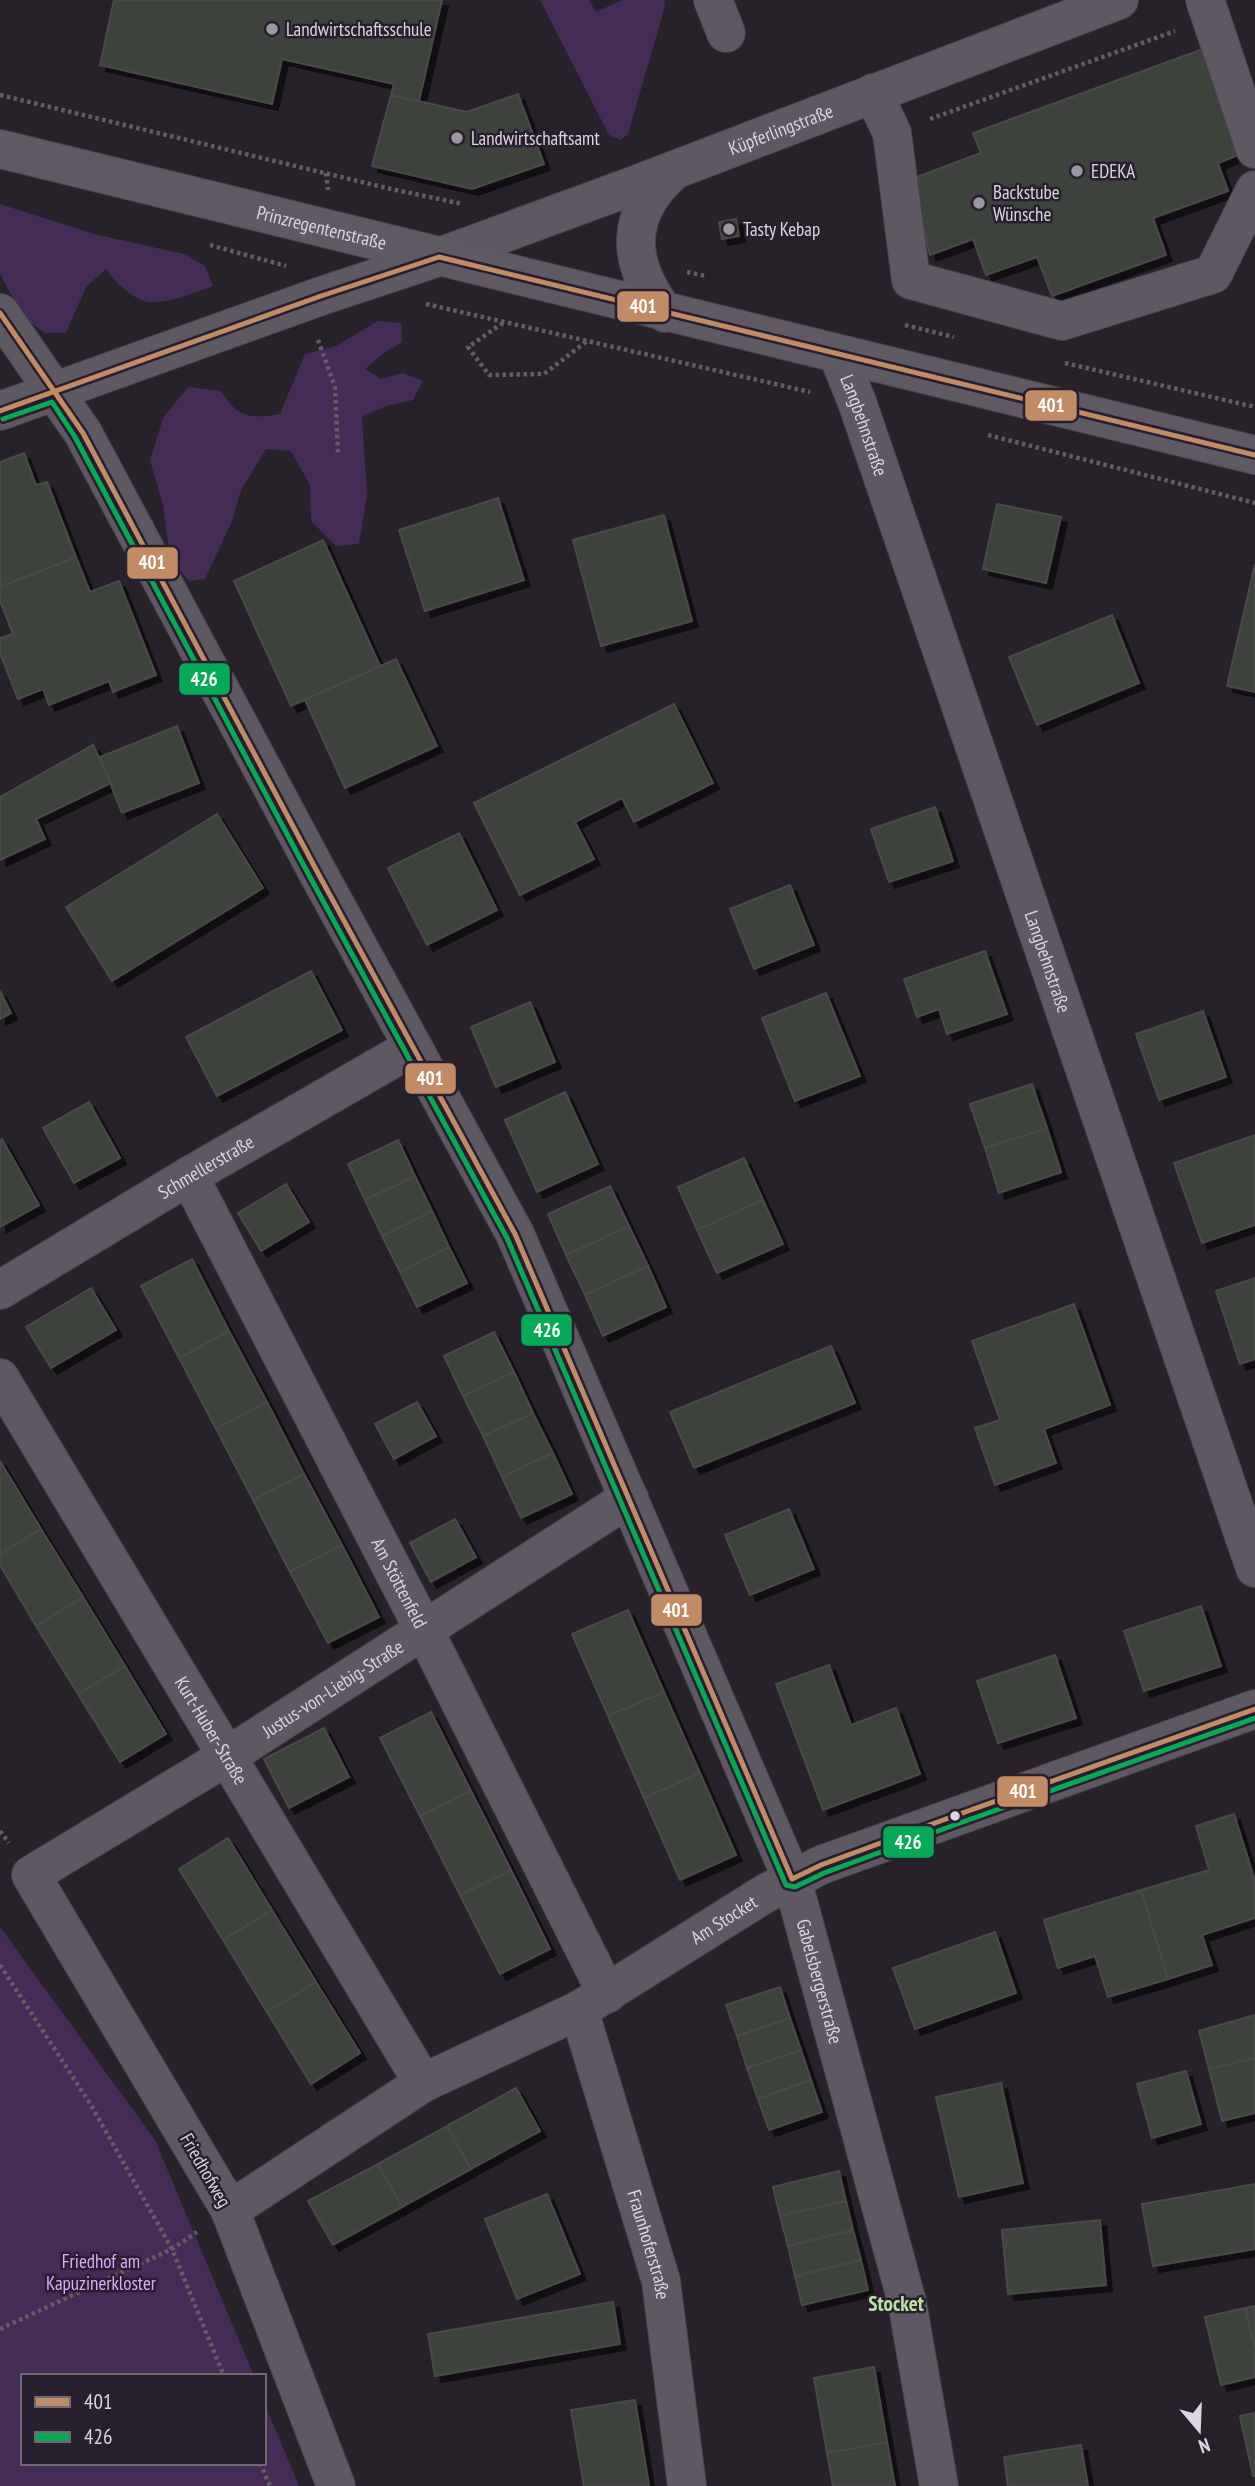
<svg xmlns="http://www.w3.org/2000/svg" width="1255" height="2486" font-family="'PT Sans Narrow',sans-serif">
<defs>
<filter id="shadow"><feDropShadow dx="6" dy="6" stdDeviation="0" flood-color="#0009"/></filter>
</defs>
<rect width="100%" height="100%" fill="#27222a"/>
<path fill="#442c54" d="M540,0H589L596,12L622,0H664L665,6L628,134L621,140L609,135Z
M0,204L94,234L184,254L205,266L213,286C198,292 165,304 149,302C133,300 114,281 106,269L86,287L66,333H45L28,321L9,291L0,274Z
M378,321L401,323L402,342L384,353L365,369L381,379L403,373L423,381L413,400L386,406L362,417L367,495L359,544L336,546L311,521L310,485L291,451L266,449L241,490L232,521L205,579L189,581L170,559L163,504L150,461L163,418L188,387L221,391C238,418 250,419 280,414L305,354L336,346Z
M0,1927L155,2140L254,2376H23V2463H264V2402L299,2486H0Z"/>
<path fill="#3e423c" stroke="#4a494a" stroke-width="2" filter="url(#shadow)" d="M114,0H442L419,101L391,95L394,84L282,59L272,104L100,65Z
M1203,49L1241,154L1218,163L1228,191L1153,218L1166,255L1052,296L1037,257L986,275L973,239L930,255L912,179L981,153L973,133Z
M518,94L544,164L472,189L372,166L391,95L467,112Z
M736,219L739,236L722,239L719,222Z
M24,453L36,485L47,482L76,557L0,587V462Z
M498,498L524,580L425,611L399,530Z
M997,504L1061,517L1046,583L983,569Z
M664,515L692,621L601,646L573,540Z
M323,540L380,666L291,706L234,581Z
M76,557L90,592L119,581L156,675L113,692L109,681L49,705L43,689L18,699L0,653V638L13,634L0,601V587Z
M1255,564V692L1227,686Z
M1112,615L1139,683L1037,725L1009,657Z
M396,659L437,746L345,788L305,700Z
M674,704L713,783L634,822L622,798L575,822L594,859L520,895L474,803Z
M177,726L199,783L122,813L100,757Z
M93,745L111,783L36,819L45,839L0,860V797Z
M935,807L953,861L889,882L871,829Z
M217,814L263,888L112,981L66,907Z
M459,833L497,910L427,945L388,868Z
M790,885L814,945L754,969L730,909Z
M985,951L1007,1014L947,1034L939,1009L917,1017L904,979Z
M311,971L342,1030L217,1096L186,1037Z
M0,991L11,1013L0,1019Z
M826,993L860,1076L795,1101L762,1018Z
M530,1002L555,1062L496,1087L471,1027Z
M1203,1011L1226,1077L1159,1100L1136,1034Z
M1032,1084L1047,1128L985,1148L970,1104Z
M565,1092L598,1164L537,1192L505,1120Z
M89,1102L120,1158L74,1183L43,1128Z
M1047,1128L1061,1172L999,1193L985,1148Z
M1255,1135V1225L1202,1243L1174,1163Z
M2,1139L39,1205L0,1227V1140Z
M398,1140L415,1176L365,1200L348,1164Z
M744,1158L763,1200L697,1230L678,1187Z
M415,1176L432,1211L382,1236L365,1200Z
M286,1184L309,1222L261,1251L238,1213Z
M610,1186L629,1226L566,1255L548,1214Z
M763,1200L783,1244L717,1273L697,1230Z
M432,1211L449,1247L400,1272L382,1236Z
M629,1226L648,1266L585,1295L566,1255Z
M449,1247L467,1283L417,1307L400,1272Z
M192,1259L229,1331L179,1358L141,1286Z
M648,1266L666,1307L603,1336L585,1295Z
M1255,1278V1359L1240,1364L1216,1291Z
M91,1288L116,1330L51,1368L26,1327Z
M1074,1304L1110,1405L1044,1429L1056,1463L995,1485L975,1428L1000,1420L972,1341Z
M229,1331L267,1402L216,1429L179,1358Z
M494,1332L514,1372L463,1396L444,1356Z
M831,1346L855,1403L694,1468L670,1412Z
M514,1372L533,1413L483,1436L463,1396Z
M267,1402L304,1474L253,1500L216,1429Z
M417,1402L436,1436L394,1459L375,1424Z
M533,1413L553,1453L502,1477L483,1436Z
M553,1453L572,1494L521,1518L502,1477Z
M0,1461L41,1529L0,1554Z
M304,1474L342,1545L290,1572L253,1500Z
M789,1509L814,1569L750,1595L725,1535Z
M455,1519L476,1557L431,1582L410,1543Z
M41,1529L83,1597L36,1626L0,1565V1554Z
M342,1545L379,1617L328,1643L290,1572Z
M83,1597L125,1666L78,1694L36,1626Z
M1201,1606L1221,1666L1144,1691L1124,1631Z
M628,1610L664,1692L608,1716L572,1634Z
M1055,1655L1076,1718L998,1743L977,1681Z
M829,1665L851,1725L896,1708L920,1774L823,1810L776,1684Z
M125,1666L166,1734L120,1762L78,1694Z
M664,1692L700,1773L644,1798L608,1716Z
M431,1712L471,1791L420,1816L380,1738Z
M324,1728L349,1777L289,1808L264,1759Z
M700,1773L736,1855L680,1880L644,1798Z
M471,1791L511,1870L460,1895L420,1816Z
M1234,1814L1255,1881V1918L1202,1935L1212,1965L1168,1979L1141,1890L1209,1870L1196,1826Z
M228,1838L272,1910L223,1940L179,1869Z
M511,1870L550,1949L500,1974L460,1895Z
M1141,1890L1168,1979L1108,1997L1095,1956L1058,1968L1044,1920Z
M272,1910L316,1982L267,2012L223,1940Z
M995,1932L1016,1993L915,2029L893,1968Z
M316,1982L360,2053L311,2084L267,2012Z
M780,1987L790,2018L737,2036L726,2005Z
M1255,2015V2058L1209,2069L1199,2031Z
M790,2018L801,2050L747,2068L737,2036Z
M801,2050L811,2080L758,2099L747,2068Z
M1255,2058V2113L1222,2121L1209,2069Z
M1186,2071L1201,2124L1152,2138L1137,2084Z
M811,2080L822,2112L769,2130L758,2099Z
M1001,2083L1023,2183L959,2197L936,2097Z
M516,2088L540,2131L471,2169L447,2126Z
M447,2126L471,2169L402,2207L378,2164Z
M378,2164L402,2207L333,2245L308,2201Z
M839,2171L846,2201L780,2216L773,2187Z
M1255,2184V2249L1153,2266L1142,2204Z
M547,2194L580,2274L517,2299L485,2219Z
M846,2201L853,2230L788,2246L780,2216Z
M1100,2220L1106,2285L1008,2294L1002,2230Z
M853,2230L861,2260L795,2276L788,2246Z
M861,2260L868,2290L802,2305L795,2276Z
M613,2302L620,2344L435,2376L428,2334Z
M1255,2306V2350L1245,2308Z
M1245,2308L1255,2350V2377L1221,2385L1205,2317Z
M874,2367L887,2442L827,2453L814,2378Z
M635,2400L649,2486H584L571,2410Z
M1255,2413V2476H1253L1240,2416Z
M887,2442L895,2486H833L827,2453Z
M1081,2445L1088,2486H1008L1004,2457Z"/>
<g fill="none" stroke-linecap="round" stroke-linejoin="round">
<defs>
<g id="minor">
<path d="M713,0L726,33"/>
<path d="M1205,0L1255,149"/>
<path d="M873,93L892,133L911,280L1062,321L1213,274L1255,190"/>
<path id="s1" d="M0,313L83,433L319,875L515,1234L792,1879L907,2302L939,2486"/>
<path d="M665,313C626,262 624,215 673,171"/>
<path id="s2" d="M838,355L857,402L1255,1568"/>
<path id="s3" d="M0,411L321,296L439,257L627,188L1119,0"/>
<path id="s4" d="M189,1176L424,1630L607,1994"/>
<path id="s5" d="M0,1290L189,1176L413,1047"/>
<path id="s6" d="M0,1378L423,2083"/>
<path id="s7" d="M579,2010L661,2281L687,2486"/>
<path id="s8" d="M230,2210L423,2083L579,2010L766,1893L821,1865L1255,1709"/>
<path id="s9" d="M336,2486L230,2210L31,1875L226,1757L629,1498"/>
</g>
<g id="major">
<path id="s10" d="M0,149L1255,455"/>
</g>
</defs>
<use href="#minor" stroke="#444046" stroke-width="40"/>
<use href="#major" stroke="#444046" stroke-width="40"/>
<path stroke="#635e66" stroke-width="4.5" stroke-dasharray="3.5 3.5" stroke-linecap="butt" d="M0,95L391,189L463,204
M930,119L1175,31
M326,173L328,190
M210,245L286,266
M687,272L706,276
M426,304L810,392
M503,323L468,347L489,375L544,374L587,341
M905,325L954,337
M318,340L335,387L338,455
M1065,363L1255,407
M988,435L1255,503
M0,1831L9,1843
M0,1965L91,2105L172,2249L224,2376
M0,2329L172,2249L197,2232
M260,2463L270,2486"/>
<use href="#minor" stroke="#5d5861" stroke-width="38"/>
<use href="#major" stroke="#5e5963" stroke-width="38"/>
<defs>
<path id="bus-1" d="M439,257L1255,455
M0,313L83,433L319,875L515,1234L792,1879
M0,411L321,296L439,257
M792,1879L821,1865L954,1816L1255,1709"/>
<path id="bus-2" d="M3,419L52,402L75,437L311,879L507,1238L786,1885L795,1887L824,1873L957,1824L1255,1718"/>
</defs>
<use href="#bus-1" stroke="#271f2e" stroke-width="10"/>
<use href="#bus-2" stroke="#271f2e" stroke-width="10"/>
<use href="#bus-1" stroke="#c18c65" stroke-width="5"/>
<use href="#bus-2" stroke="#06aa56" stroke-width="5"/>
</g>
<g fill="#9c97a0" stroke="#271f2e" stroke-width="2.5">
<circle cx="272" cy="29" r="7"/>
<circle cx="457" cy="138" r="7"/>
<circle cx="1077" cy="171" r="7"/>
<circle cx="979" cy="203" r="7"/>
<circle cx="729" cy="229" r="7"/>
</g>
<circle fill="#dbd6e0" stroke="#271f2e" stroke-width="2.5" cx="955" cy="1816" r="6"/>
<g text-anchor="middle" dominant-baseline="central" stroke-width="5" stroke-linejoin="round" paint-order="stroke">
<g font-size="19" fill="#dbd6e0" stroke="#271f2e" text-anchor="start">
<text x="286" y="29">Landwirtschaftsschule</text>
<text x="471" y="138">Landwirtschaftsamt</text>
<text x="1091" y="171">EDEKA</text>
<text x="993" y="192">Backstube<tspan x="993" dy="22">Wünsche</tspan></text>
<text x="743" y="229">Tasty Kebap</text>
</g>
<g font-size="19" fill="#dbd6e0" stroke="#271f2e">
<text stroke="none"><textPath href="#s3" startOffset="830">Küpferlingstraße</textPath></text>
<text stroke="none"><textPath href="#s10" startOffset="331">Prinzregentenstraße</textPath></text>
<text stroke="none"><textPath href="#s2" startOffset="75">Langbehnstraße</textPath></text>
<text stroke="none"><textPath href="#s2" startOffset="642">Langbehnstraße</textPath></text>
<text stroke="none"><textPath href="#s5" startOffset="240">Schmellerstraße</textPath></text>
<text stroke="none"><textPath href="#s4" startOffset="458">Am Stöttenfeld</textPath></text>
<text stroke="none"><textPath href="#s9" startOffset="1040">Justus-von-Liebig-Straße</textPath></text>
<text stroke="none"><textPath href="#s6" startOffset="411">Kurt-Huber-Straße</textPath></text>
<text stroke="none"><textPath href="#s8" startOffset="574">Am Stocket</textPath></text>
<text stroke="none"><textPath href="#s1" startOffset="1864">Gabelsbergerstraße</textPath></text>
<text transform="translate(206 2170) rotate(60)">Friedhofweg</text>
<text stroke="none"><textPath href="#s7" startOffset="245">Fraunhoferstraße</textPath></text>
</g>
<g font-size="19" fill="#d9adfc" stroke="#271f2e">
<text x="101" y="2261">Friedhof am<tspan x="101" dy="22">Kapuzinerkloster</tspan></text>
</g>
<g font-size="21" font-weight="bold" fill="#b8e3a0" stroke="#271f2e">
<text x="896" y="2303">Stocket</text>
</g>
</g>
<g stroke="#271f2e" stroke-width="2.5">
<rect x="616" y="290" width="54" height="33" rx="7" fill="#c18c65"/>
<rect x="1024" y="389" width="54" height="33" rx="7" fill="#c18c65"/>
<rect x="126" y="546" width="53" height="34" rx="7" fill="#c18c65"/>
<rect x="178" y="662" width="53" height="34" rx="7" fill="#06aa56"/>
<rect x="404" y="1062" width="53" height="33" rx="7" fill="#c18c65"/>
<rect x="520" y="1313" width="53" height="34" rx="7" fill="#06aa56"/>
<rect x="650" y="1593" width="53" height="34" rx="7" fill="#c18c65"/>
<rect x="996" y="1775" width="53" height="33" rx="7" fill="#c18c65"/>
<rect x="882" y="1825" width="53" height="34" rx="7" fill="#06aa56"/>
</g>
<g font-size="19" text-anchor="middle" font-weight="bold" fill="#fff">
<text x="643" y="313">401</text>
<text x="1051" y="412">401</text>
<text x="152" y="569">401</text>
<text x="204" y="686">426</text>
<text x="430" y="1085">401</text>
<text x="547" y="1337">426</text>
<text x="676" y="1617">401</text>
<text x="1023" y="1798">401</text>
<text x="908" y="1849">426</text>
</g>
<rect x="21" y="2374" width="245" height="91" fill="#271f2e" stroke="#6f6875" stroke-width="2"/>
<rect x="35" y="2397" width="35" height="10" fill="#c18c65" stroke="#6f6875" stroke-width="2"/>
<text x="84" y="2409" font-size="21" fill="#dbd6e0">401</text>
<rect x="35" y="2432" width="35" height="10" fill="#06aa56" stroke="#6f6875" stroke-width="2"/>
<text x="84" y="2444" font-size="21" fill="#dbd6e0">426</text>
<g transform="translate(1199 2430) rotate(161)" stroke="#271f2e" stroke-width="5" paint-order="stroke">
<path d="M0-5L12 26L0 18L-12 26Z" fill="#dbd6e0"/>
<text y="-10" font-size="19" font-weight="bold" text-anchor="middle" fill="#dbd6e0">N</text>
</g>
</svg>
